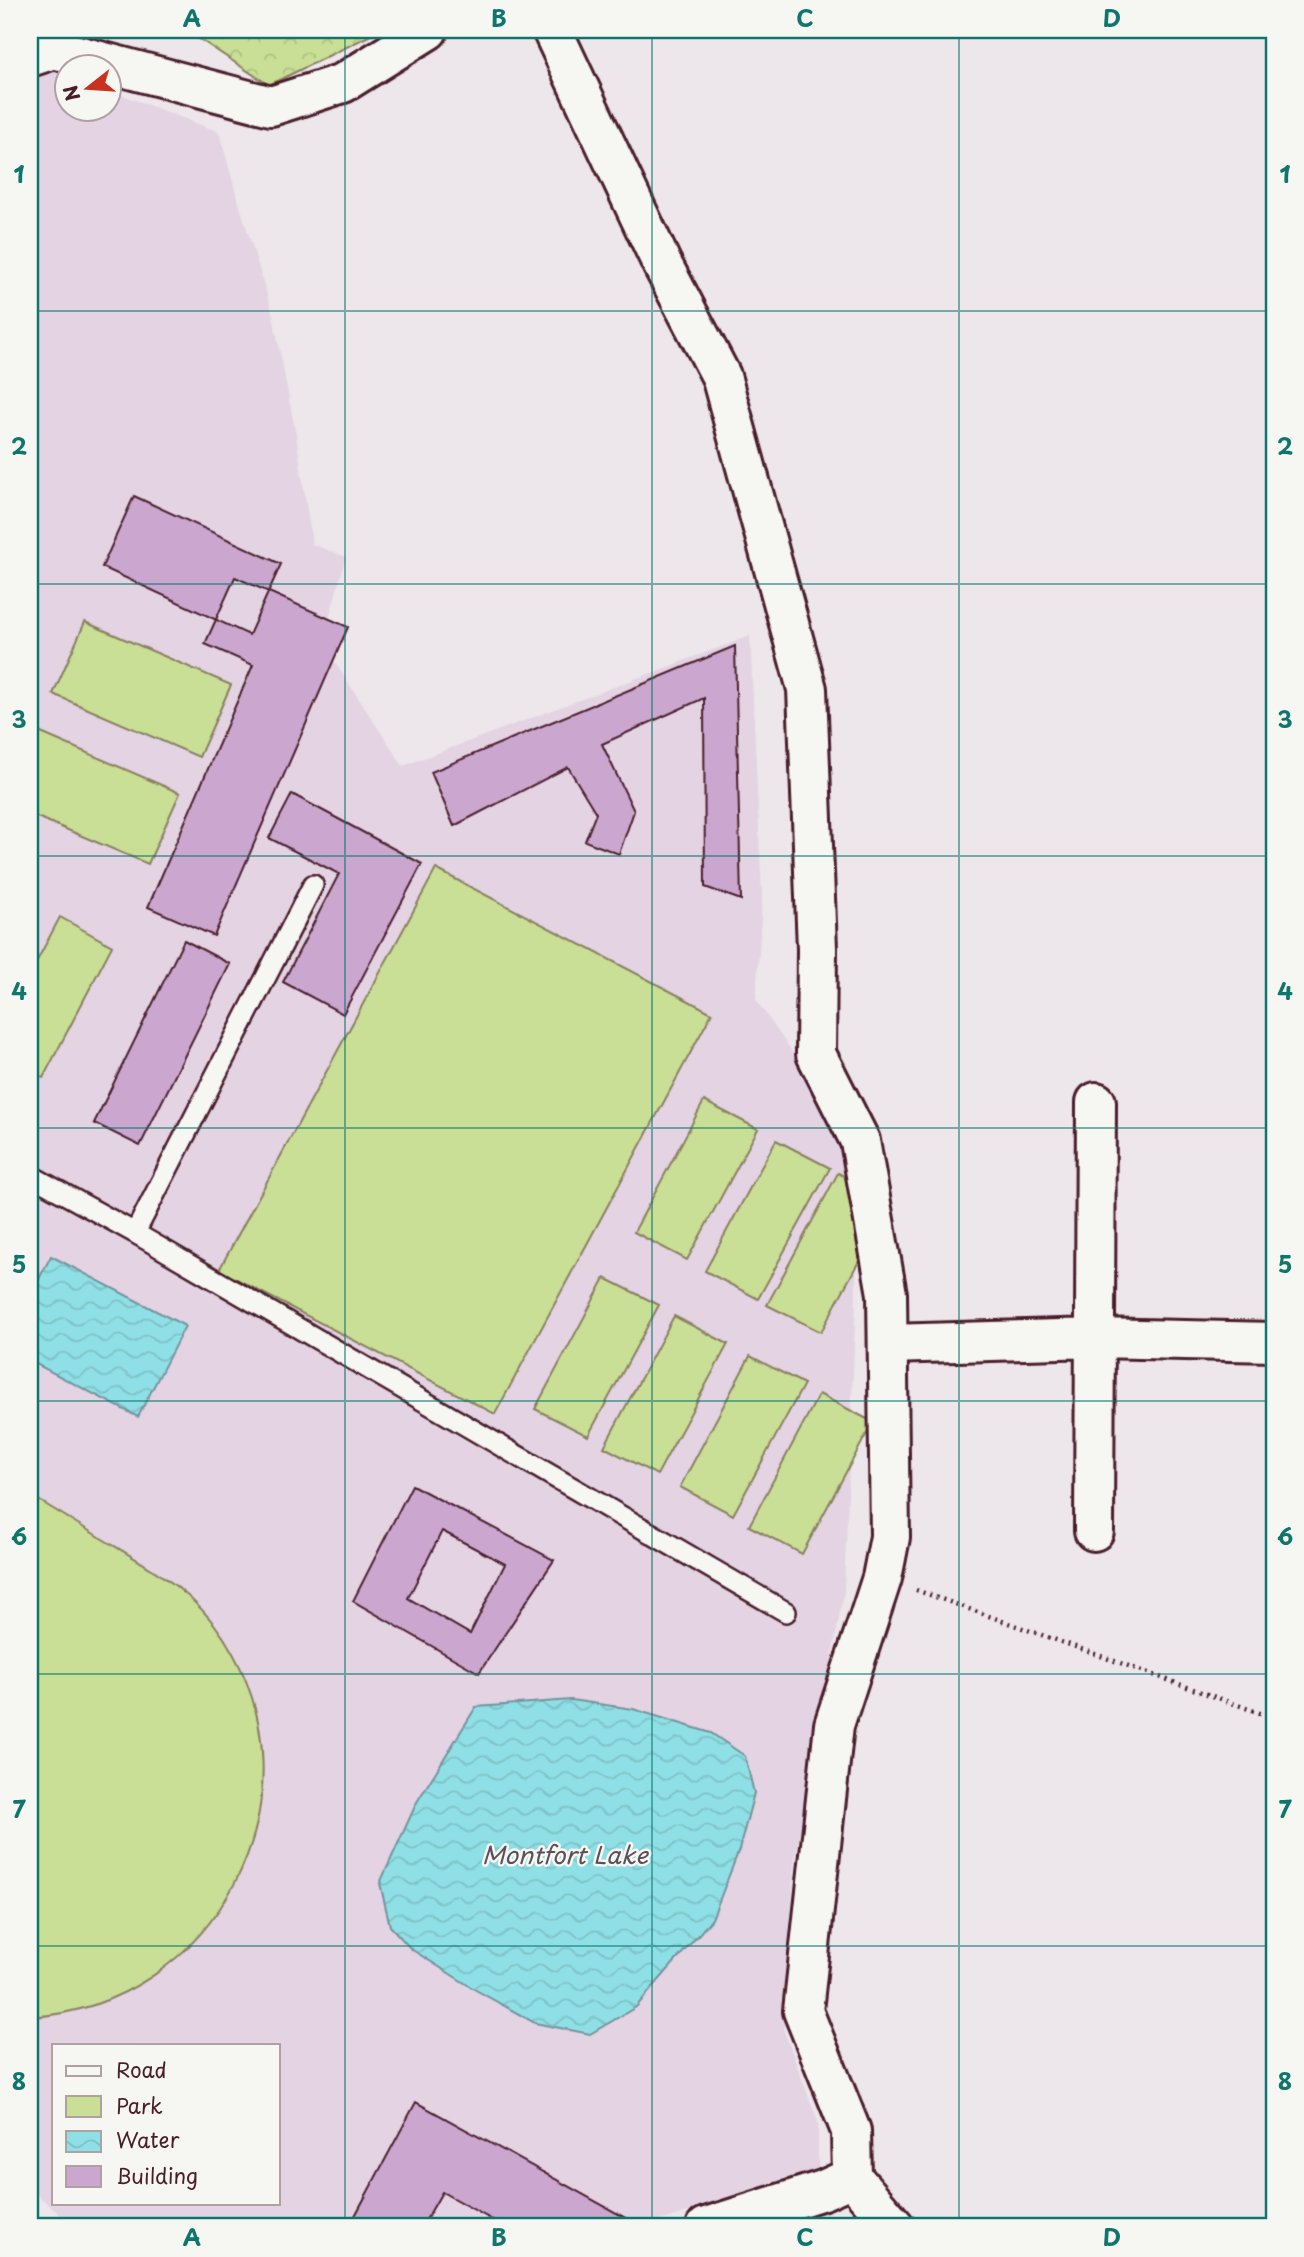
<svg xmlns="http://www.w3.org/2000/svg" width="1304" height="2257" font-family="'Playpen Sans',sans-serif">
<defs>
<pattern id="forest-crowns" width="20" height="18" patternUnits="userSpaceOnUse" patternTransform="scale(1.75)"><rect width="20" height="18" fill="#c8df95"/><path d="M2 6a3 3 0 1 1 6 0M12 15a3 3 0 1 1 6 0" fill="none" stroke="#adbf81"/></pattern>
<pattern id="water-waves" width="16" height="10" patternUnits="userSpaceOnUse" patternTransform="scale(1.75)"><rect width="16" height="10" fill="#8fe0e6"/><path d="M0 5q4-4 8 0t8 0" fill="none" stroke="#7dc0c5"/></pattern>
</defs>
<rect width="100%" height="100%" fill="#ede6eb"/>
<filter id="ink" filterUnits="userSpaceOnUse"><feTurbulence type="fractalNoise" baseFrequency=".0143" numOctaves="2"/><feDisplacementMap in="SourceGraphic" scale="14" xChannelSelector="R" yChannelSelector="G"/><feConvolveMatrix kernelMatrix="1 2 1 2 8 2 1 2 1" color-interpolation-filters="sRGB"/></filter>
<g filter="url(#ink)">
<path fill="#e3d3e3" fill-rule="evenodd" d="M55,72L66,76V108H108L109,90L219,132L238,200L272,311L296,435L312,544L346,557L322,643L403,766L750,636L762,898L756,1000L811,1079L857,1157L856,1297L844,1590L794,1864L784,2031L818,2122V2169L642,2227H74L30,2188V79ZM54,2045H278V2203H54Z"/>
<path fill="#c8df95" stroke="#897f60" stroke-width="2" d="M85,622L231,685L199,757L53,694Z
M34,730L180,793L148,864L30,814V739Z
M436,869L712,1013L495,1414L219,1270Z
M60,917L112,946L43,1078L30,1071V974Z
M704,1101L758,1129L687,1260L634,1232Z
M776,1140L830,1168L758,1299L705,1271Z
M838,1173L891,1201L821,1332L767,1305Z
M605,1278L659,1305L588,1436L535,1409Z
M674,1316L728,1344L657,1475L604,1447Z
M750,1356L804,1384L733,1515L680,1487Z
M819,1394L873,1422L802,1554L749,1526Z
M30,1495C57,1511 84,1528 111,1544C156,1571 195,1593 224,1638C325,1796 217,2006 30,2017Z"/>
<path fill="url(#forest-crowns)" stroke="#897f60" stroke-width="2" d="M186,30H381L269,85Z"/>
<path fill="url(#water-waves)" stroke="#73939b" stroke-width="2" d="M51,1256L185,1326L138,1417L30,1361V1296Z
M571,1700L633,1709L711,1733L745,1756L754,1793L739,1850L712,1919L636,2007L590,2034L535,2023L474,1989L411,1949L390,1926L380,1883L417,1802L476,1707Z"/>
<path fill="#cba7d0" stroke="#4a1f2b" stroke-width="2" fill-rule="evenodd" d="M134,496L281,564L249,635L102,567Z
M235,577L348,627L214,936L148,907L253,665L205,644Z
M735,646L741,900L705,887L704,698L602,744L634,811L619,854L585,841L596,813L568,767L454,826L431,772Z
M292,794L422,864L343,1014L283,982L339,874L269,838Z
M184,940L230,964L140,1146L94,1123Z
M412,1485L554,1560L479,1673L353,1601ZM442,1531L505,1564L470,1634L408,1598Z
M416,2102L642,2227H505L442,2192L422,2227H349Z"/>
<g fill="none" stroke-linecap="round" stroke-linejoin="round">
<defs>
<path id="service" d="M30,1175L135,1233L313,885
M135,1233L786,1612"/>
<path id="minor" d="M888,1344L1095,1338L1274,1342
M1094,1531L1096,1102"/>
<path id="tertiary" d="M852,2177L895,2227"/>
<path id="secondary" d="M552,30L662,264L721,376L807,689L817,949L816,1054L860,1141L887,1294L890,1537L882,1578L834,1725L803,2011L851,2131L852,2177L823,2190L706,2227
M30,57L54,49L271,106L343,83L428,30"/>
</defs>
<use href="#service" stroke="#4a1f2b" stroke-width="24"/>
<use href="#minor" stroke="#4a1f2b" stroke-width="44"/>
<use href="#tertiary" stroke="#4a1f2b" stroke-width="44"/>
<use href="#secondary" stroke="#4a1f2b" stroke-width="44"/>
<path stroke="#4a1f2b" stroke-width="4.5" stroke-dasharray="2 5" stroke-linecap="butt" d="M916,1590L1274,1718"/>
<use href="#service" stroke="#f6f6f2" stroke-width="19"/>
<use href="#minor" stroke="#f6f6f2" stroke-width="38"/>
<use href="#tertiary" stroke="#f6f6f2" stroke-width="38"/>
<use href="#secondary" stroke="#f6f6f2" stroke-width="38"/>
</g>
</g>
<path fill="none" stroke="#0f766e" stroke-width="2" stroke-opacity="0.55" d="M345,30V2227M652,30V2227M959,30V2227M30,311H1274M30,584H1274M30,856H1274M30,1128H1274M30,1401H1274M30,1674H1274M30,1946H1274"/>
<g text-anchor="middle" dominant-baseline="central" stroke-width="5" stroke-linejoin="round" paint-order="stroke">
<g font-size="24" font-style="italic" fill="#5b4f5a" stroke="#f6f6f2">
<text x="565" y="1854">Montfort Lake</text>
</g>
</g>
<rect width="1304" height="2257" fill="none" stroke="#f6f6f2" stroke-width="77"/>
<rect x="52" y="2044" width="228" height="161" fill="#f6f6f2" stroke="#b1a0a2" stroke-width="2"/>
<rect x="66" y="2066" width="35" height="10" fill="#f6f6f2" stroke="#b1a0a2" stroke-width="2"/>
<text x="116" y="2078" font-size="21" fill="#4a1f2b">Road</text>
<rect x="66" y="2096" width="35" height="21" fill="#c8df95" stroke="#b1a0a2" stroke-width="2"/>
<text x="116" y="2114" font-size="21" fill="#4a1f2b">Park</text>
<rect x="66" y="2131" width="35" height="21" fill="url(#water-waves)" stroke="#b1a0a2" stroke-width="2"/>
<text x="116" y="2148" font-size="21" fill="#4a1f2b">Water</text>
<rect x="66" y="2166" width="35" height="21" fill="#cba7d0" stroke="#b1a0a2" stroke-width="2"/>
<text x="116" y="2184" font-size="21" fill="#4a1f2b">Building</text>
<g transform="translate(88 88) rotate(253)"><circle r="33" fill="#f6f6f2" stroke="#b1a0a2" stroke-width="2"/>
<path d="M0-5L12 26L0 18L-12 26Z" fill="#c8321e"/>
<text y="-10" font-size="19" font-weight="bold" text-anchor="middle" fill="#4a1f2b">N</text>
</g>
<rect x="38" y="38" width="1228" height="2180" fill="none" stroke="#0f766e" stroke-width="2.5"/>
<g font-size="23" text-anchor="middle" font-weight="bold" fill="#0f766e">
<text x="192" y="27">A</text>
<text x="499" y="27">B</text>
<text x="805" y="27">C</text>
<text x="1112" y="27">D</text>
<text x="19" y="183">1</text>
<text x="1285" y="183">1</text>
<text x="19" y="455">2</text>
<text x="1285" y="455">2</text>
<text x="19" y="728">3</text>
<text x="1285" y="728">3</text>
<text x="19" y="1000">4</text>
<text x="1285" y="1000">4</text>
<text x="19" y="1273">5</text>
<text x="1285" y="1273">5</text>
<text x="19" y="1545">6</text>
<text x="1285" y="1545">6</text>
<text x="19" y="1818">7</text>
<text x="1285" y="1818">7</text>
<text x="19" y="2090">8</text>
<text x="1285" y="2090">8</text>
<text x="192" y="2246">A</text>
<text x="499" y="2246">B</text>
<text x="805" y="2246">C</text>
<text x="1112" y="2246">D</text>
</g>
</svg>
